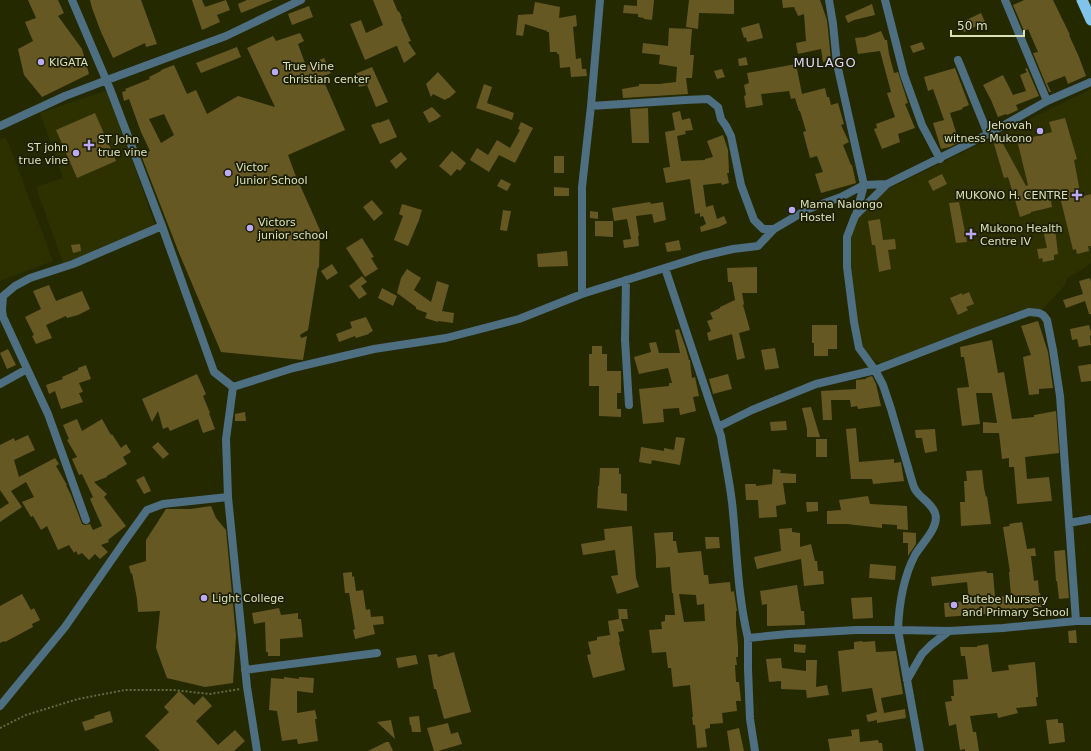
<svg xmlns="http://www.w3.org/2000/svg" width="1091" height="751" font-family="'DejaVu Sans',sans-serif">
<rect width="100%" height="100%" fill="#252900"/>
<path fill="#2d3100" d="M1091,89V262L1085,268L1068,277L1065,285L1042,310L1013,312L949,341L884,366L861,351L847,247L853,221L884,191Z
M108,90L157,231L63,263L36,187L63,178L40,113Z
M6,137L53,261L0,281V139Z"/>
<path fill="#665823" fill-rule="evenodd" d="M28,0H58L64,13L58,16L82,49L89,74L42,97L24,75L18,49L33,41L25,22L36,18Z
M90,0H141L157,44L146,47L145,43L113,58L101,32L92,8Z
M192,0H202L205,7L226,0L230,10L217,15L220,22L202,30Z
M247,0H273L241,13L238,4Z
M373,0H393L398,12L399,11L402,18L401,19L411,41L408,42L416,54L404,63L397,46H396L365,60L350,24L361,20L366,33L383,25Z
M637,0H654L652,20L644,19V18L638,17V14L623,13L624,5L637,6Z
M689,0H734V14L699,13L698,29L686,27Z
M782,0H820L827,20L831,60L823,62L821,49L798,54L796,43L806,41L804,14L798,16L794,7L783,8Z
M1024,0H1053L1070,35H1069L1079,57L1086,76L1068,84L1065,76L1047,83L1051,92H1049L1033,53L1038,52L1028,29L1024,31L1013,5Z
M535,2L560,7L559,18L576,15L577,26L573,27L576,59L581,58L582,69H586L587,76L571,77L570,67L560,68L559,54H557V52H550L549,32H547V31L525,24L523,36L516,35L518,15L533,14Z
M872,4L875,15L854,20L848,23L845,16Z
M309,6L313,17L292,25L288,14Z
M981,13L985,22L964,32L960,23Z
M759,23L763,38L747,42L746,37L744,38L741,28Z
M669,28L692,29L690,55H694L692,78H686L688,94L623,98L622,89L639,86V84H659L676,82L677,67L659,64L660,55L642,53L643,43L668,46Z
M881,31L885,40H887L889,54L894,73L898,72L908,103L905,104L915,128L898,134L900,142L882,149L874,129L877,128L876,124L895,117L887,93L891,92L880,51L858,54L855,38L865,37Z
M300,33L304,41L298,44L306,66L324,58L331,73L322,77L345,130L288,155L295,174L320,230L319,269L318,267L308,330L300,335L301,338L307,336L303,360L221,352L179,253L141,155L150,151L141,132L129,99L124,101L122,92L126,91L125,89L150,79L149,77L161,71V70L174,65L187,94L196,90L207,114L238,96L275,107L247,48L273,36L276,41ZM164,114L174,135L161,143L149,119Z
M922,42L925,49L913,53L910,46Z
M237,47L241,57L201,73L196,63Z
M746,57L748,65L739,66L738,59Z
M796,64L802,94L825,88L827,97H829L831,105L838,103L844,124L841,125L849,142L843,145L851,165H852L856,183L853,184L821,193L815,174L823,172L817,156L810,158L803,132L806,131L800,111H799L795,98L791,99L789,91L761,94L763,105L746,108L744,96L746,95L744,85L749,83L747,73Z
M372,67L388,102L376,107L367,85L359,87L355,74Z
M955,68L969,105L962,108L963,109L950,113L959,142L950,147L941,149L933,123L944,120L933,89L928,91L924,77Z
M1027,68L1039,96L1016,105L1018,110L1007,115L1006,114L998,117L991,100L983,85L1003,75L1013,95L1026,91L1020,75L1027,72L1025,69Z
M722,69L725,77L717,79L714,71Z
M438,72L456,92L449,98H448L445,100L433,94L431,97L426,84Z
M484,84L492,87L487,103L514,113L512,120L476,108Z
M432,107L441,116L437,119L429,123L423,112Z
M648,108L649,143H632L630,109Z
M680,111L682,120L690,118L693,130L685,131L686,134L677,136L681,161L705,160V159L713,157L707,141L723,135L728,150L729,173H727L729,183L722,185L721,183L703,185L706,207L713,205L717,219L724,216L727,223L719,227L701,232L700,227L706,224L703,216L700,217V213L695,214L690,179L666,183L663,168L670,167L665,132L675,130L672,113Z
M95,113L116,161L77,178L56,130Z
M1065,118L1077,159L1074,160L1081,197L1091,194V246H1088L1089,251L1077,254L1076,249L1073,250L1059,193L1050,195L1052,207L1031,212V213L1020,217L1008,177L1004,178L994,144L1001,140L1026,186L1028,185L1017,140L1029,137V138L1052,132L1049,122Z
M389,119L397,137L380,144L371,125L379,122V123Z
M521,122L533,128L515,163L499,155L489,172L470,160L477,148L488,155L497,140L510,148L520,130L518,129Z
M452,151L466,163L460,171L457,169L451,176L439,166Z
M401,152L407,159L396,169L390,161Z
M554,156H564V173H554Z
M942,174L947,184L933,191L928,181Z
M501,179L511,184L507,191L497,186Z
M554,187L569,188V196H554Z
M372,200L383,213L374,221L363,207Z
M650,202L651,204L663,202L666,220L654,223L652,214L636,216L639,236H638L639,246L624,248L623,240L631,239L627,219L614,221L612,208Z
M959,202L967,242L956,243L949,203Z
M402,204L422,210L419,220L408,246L394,240L403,216L399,214Z
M503,210L511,211L507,231L500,230Z
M590,211L598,212V219L590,218Z
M880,219L883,240L895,239L896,249L888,250L891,269L879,272L875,245H872L868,221Z
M595,221H613V237L595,236Z
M1055,228L1058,254L1054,255V260L1043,262L1042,258L1039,259L1037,249L1047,248L1043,230Z
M362,238L374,257L371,258L378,269L365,277L346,248Z
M679,240L681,250L667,252L665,243Z
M80,244L81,251L73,253L71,245Z
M567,251L568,266L538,267L537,254Z
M332,264L338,273L327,280L321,271Z
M757,267V293H742L744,304L743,305L750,330L739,333L745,358L737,360L732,334L709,341L707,333L711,331L707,321L713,319L710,313L720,308V307L735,300L732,282H728L727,268Z
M407,269L421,278L414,290L431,302L437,281L449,285L442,311L454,313L453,323L438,321V322L425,318L427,313L416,309V307L397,293L401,278Z
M362,276L367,282L361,286L367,294L359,299L349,286Z
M1090,278L1091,282V314H1089L1085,301L1066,308L1063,300L1083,294L1079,281Z
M49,285L56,301L82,291L90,309L78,315L67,318L66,316L46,325L52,338L36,344L32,336L34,335L25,317L41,309L33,291Z
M382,288L397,296L393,306L378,298Z
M969,292L974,304L966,307L968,310L958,315L950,298L962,293V295Z
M366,317L373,331L369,333V334L356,338L355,336L339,342L336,334L352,328L350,322Z
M1038,321L1048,352L1053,388L1039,389V394L1029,395L1023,357L1031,355L1021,326Z
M812,325H837V349H828V356H814V343H812Z
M1089,325L1091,332V335L1090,336L1091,345L1079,347L1077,339L1072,340L1070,329Z
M679,329L686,349L689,360H690V361L692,378L695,377L699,396L693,397L696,411L680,415L679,408L663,409L664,422L643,424L639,389L669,386V383H672L668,368L639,374L634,357L651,352L649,343L656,342L659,353H680L675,330Z
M992,340L998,373L1004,372L1012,419L1034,417V415L1056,411L1059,453L1025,457L1027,479L1049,477L1052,501L1017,504L1014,467H1009V458L1002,459L999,433H983V422L997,423L992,393H976L980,424L962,426L957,388L969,387L964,357H961L960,347Z
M592,346H602V354H607V371H621V393H617V409H621V417L599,416V386H589V354H592Z
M775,348L779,368L765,370L761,350Z
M8,349L16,365L7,369L0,353Z
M1091,364V381L1081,382L1078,366Z
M86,365L91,379L79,383L83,392L79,393L83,402L61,409L55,391L49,394L46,385L63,379L62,377L78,370V368Z
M197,374L206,394L203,396L210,413H209L215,429L203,433L198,419L170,431L168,427L163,429L158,411L152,422L142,399Z
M728,374L732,389L713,394L709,379Z
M872,376L876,384L881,406L858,409L857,406L851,407L850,400H831L832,420H823L821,391L856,389V380L866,379V378Z
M811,407L820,437H807V429L802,408Z
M245,412L246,421H235V414Z
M77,419L82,431L102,419L111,435L112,434L121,448L126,444L131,452L123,457L127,464L107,476V477L94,482L107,494L104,497L126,526L108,540L109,542L101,545L108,552L100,559L95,554L89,560L82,553L78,555L76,551L74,553L69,545L58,550L47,526L41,530L33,516L31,517L22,502L34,497L26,482L11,491L22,507L0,522V509L9,503L0,490V445L14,438L15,441L28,435L35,450L14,460L19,477L55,458L59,464L56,466L67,485H66L71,495L82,524L85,525L90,524L93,530L102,526L90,499L93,497L82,474L79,475L72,459L77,457L67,440L69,439L63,425Z
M786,421L787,430L771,431L770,422Z
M856,428L859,462L894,459V463L901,462L904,481L873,484L872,479H851L846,429Z
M935,429L937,451L925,453L922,438H916L915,430Z
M676,437L685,438L680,465L652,460L651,464L639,462L641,447L664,451V448L674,450Z
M816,439H827V457H816Z
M158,442L169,454L163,459L152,447Z
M600,468H619V474H621V493L627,494V511L597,508L598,486H599Z
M773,469L781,470L780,473L796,474V483H783L786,504L776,506L777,517L759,518L758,500H746L745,484H756V486L772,484Z
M982,470L984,488L986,497L987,496L991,524L961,526L960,502H965L964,481H967L966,471Z
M144,476L151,491L144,494L136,480Z
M868,496L870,504L907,506L908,530L897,529V525L882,524V528L847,524H827V511L841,510L839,500Z
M806,502H818V511L807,512Z
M211,506L216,518L226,530L236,636L233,683L205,687L167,678L156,648L160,611L138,612L137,599L132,573L131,574L129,566L146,561V540L166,509H191Z
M1022,522L1027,549L1035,548L1036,556H1031L1034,581L1038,580L1039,593H1040L1042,607L999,611V613L945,617L944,603L969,601L967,582L932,586L931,577L986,571L987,573H993L995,597L1011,596L1009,572H1010L1003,527L1010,526L1009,524Z
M632,526L636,578L639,587L617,594L611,576L618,575L615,550L583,555L581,544L605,540L604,529Z
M792,528V532L800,533V547L811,544L815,561H817L818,571H823L824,584L804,586L801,559L757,569L754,557L781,551L779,529Z
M673,532V541H676L678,553L701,551L704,575H708L709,584L730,582L731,592L734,591L737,611H736V624L738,646V657H736L737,665H735L736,682H739L741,701H736L737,711L722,713L723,723L710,724V728L705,729L707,747L697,748L695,725H693L692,717H693L690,685L673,687L671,668H668L666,652L652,653L649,630L662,629L661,622L665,621V615H675L673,593H672L670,567L656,568V557L654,533ZM679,594L696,595L697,605L704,604L705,621L684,622Z
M903,532L916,533V544L908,556V543H903Z
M705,537H719L720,548L706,549Z
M1065,550L1069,598L1059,599L1057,581H1056L1054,551Z
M870,564L896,566L895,580L869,578Z
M352,572V577L354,576L356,591L363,590L366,610L370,609L371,617L383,616L384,624L373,625L375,634L355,639L353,630L355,629L349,593H345L343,573Z
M797,585L801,611H804L805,625L767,626V604L762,605L760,591Z
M22,594L31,610L34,608L40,620L32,624L33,627L5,642L4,641L0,643V606Z
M872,597L873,618L853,619L851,598Z
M279,608L281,615L298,613V619H301L303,637L280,639V656H268V652H266L265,622L254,624L252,613Z
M618,609H627L628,619H621L624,631L618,632L620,642H619L625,670L593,678L587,655L591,654L588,642L597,640V637L610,635L608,621L619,619Z
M1076,630L1077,643H1069L1068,631Z
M862,641L863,642L875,641L876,652L896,651L903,694L881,698L884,713L905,709L906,718L877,723V720L868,722L866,715L877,712L872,688L842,692L838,651L854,649V642Z
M794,644L806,645L805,653L794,652Z
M988,644L992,672L1009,670L1008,665L1035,662L1038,697H1036L1037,706L1016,708L1018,713L998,718L997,713L970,716L973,732H976L979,751H965V749L960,750L956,724L949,726L945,702L952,701L951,696H954L953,680L968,679L965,656H961L960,647H977V646Z
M454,652L471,712L444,719L436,689H434L428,655L437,654L438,657Z
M416,655L418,664L398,668L396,658Z
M781,658L782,668L806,671V660H817L816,687L827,685L829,695L807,698L806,690L781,689V681L769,682L766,659Z
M284,677L299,679V677L314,678L313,693L297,691V713L315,710L317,719H315L318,741L298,744L297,739L282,741L277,711L269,710L271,678L284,679Z
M179,691L194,705L203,696L212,706L196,721L218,745L235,730L245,741L234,751H160L145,736L169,712L164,707Z
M110,711L113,722L85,731L82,722L95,718L94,716Z
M419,716L421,732H412L411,725H410L409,717Z
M1058,719V723H1063L1065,742L1049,744L1046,720Z
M391,720L395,739L377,722Z
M448,723L451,734L458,732L462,744L438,751H434L427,728Z
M739,728L744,751H730L727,731Z
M859,729L860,742L878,740L879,743H882L883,751H830L828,739L852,736L851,730Z
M386,742H389L393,751H368Z"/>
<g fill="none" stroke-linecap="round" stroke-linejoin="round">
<path stroke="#656a42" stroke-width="2" stroke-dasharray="2 2" stroke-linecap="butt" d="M0,728L26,715L78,699L125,690H173L210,694L240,689"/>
<path stroke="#4e6e81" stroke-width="8" d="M72,0L110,89L162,226L214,372L233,387L226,439L228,497L247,687L257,751
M829,0L833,24L837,64L864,185L856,215
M885,0L904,75L922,125L940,159
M1005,0L1047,101
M958,60L988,134
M591,106L685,100L708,99L718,107L721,119L726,126L731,136L741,185L754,220L763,229H774L808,209L841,197L864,185L887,184
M0,126L65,96L107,80L226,36L301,0
M665,268L718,427
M626,280L625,340L629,405
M582,294V187L591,106L600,0
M0,384L27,369
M233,387L293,368L374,349L446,338L519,319L582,294L703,256L733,249L758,246L774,229
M86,520L48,414L3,317L2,310L3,296L15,286L30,278L73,264L162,226
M1069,523L1091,519
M748,638C738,597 737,554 733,512C731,487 725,461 721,436L718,427L752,410L816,384L875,370L974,332L1029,312L1039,313L1043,315L1047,320L1053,350L1060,396L1076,621
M245,670L377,653
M907,680L922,654L931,645L949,631
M0,706L65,627L124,542L147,510L163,504L228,497
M755,751L750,719L748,669V638L788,634L856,630H898L949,631L1003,628L1076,621H1091
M920,751L898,630C899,604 903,578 915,555C922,543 940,527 935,513C932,504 922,499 917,492C914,489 913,484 912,481L891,409L883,385L875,370L859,348L854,322L847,267V237L855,216L887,184L988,134L1047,101L1091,82"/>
<path stroke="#80c4ec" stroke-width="11" d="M1082,0L1091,20"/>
</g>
<g fill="#bcaaf6" stroke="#1c1e05" stroke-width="1.5">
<circle cx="41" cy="62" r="4"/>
<circle cx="275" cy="72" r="4"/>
<circle cx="1040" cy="131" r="4"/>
<path d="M87 139h4v4h4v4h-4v4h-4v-4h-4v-4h4z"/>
<circle cx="76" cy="153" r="4"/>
<circle cx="228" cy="173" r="4"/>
<path d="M1075 189h4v4h4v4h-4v4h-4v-4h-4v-4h4z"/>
<circle cx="792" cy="210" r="4"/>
<circle cx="250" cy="228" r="4"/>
<path d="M969 228h4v4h4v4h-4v4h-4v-4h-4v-4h4z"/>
<circle cx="204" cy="598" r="4"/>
<circle cx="954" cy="605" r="4"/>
</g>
<g text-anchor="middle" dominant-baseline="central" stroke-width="3.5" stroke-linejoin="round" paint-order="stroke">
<g font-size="11" fill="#dae1b9" stroke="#1c1e05" text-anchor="start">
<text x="49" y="62">KIGATA</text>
<text x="283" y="66">True Vine<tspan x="283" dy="13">christian center</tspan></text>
<text x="1032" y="125" text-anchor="end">Jehovah<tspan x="1032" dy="13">witness Mukono</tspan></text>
<text x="98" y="139">ST John<tspan x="98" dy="13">true vine</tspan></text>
<text x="68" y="147" text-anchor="end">ST john<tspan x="68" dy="13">true vine</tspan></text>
<text x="236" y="167">Victor<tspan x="236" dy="13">Junior School</tspan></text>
<text x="1068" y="195" text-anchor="end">MUKONO H. CENTRE</text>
<text x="800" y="204">Mama Nalongo<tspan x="800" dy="13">Hostel</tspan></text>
<text x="258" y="222">Victors<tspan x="258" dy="13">junior school</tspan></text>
<text x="980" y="228">Mukono Health<tspan x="980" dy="13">Centre IV</tspan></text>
<text x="212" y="598">Light College</text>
<text x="962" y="599">Butebe Nursery<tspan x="962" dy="13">and Primary School</tspan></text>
</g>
<g font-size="13" letter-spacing="1" fill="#dfd9f6" stroke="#1c1e05">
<text x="825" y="62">MULAGO</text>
</g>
</g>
<path d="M951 30v6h73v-6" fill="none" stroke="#dae1b9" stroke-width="2"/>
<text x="957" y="30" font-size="12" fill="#dae1b9" stroke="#1c1e05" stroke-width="3" paint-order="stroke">50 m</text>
</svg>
